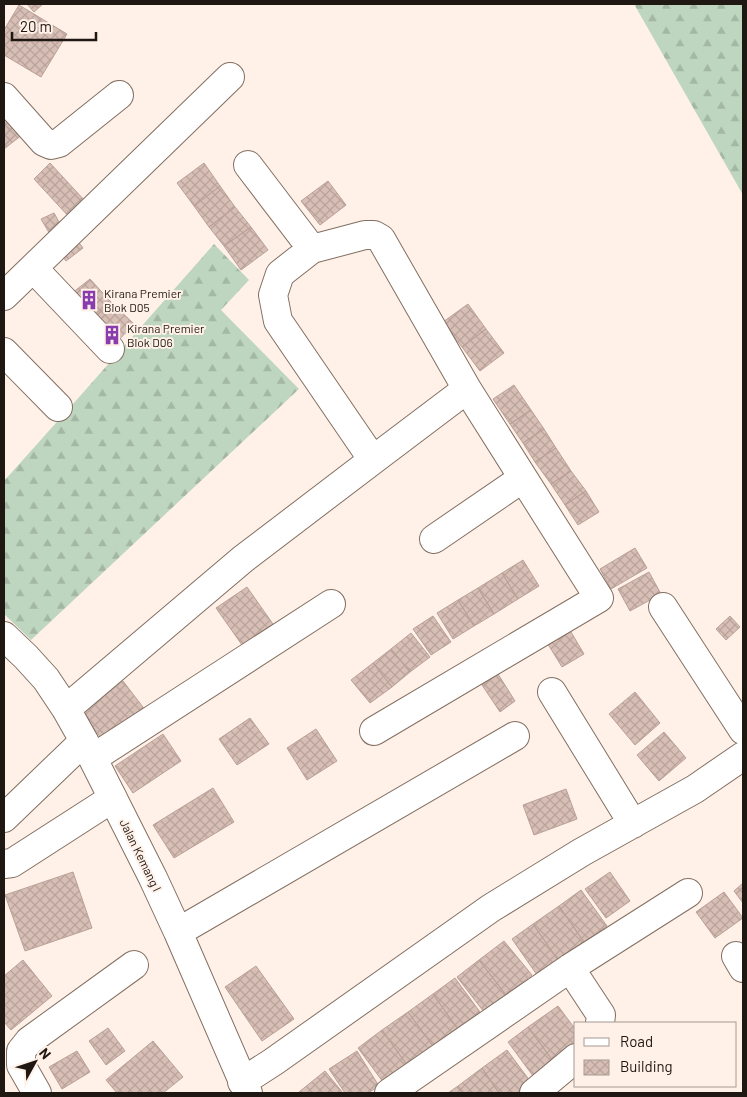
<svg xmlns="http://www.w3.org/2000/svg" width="747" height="1097" font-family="Barlow,sans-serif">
<defs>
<pattern id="forest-firs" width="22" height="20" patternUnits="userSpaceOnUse" patternTransform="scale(1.25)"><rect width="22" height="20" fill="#bed6c0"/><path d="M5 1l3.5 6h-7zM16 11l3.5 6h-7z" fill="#a3b7a4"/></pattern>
<pattern id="building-cross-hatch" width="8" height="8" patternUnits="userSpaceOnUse" patternTransform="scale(1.25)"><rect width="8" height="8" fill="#d8bfb6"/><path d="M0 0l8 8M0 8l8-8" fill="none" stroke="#b9a39b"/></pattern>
</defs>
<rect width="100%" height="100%" fill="#fff1e8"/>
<path fill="url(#forest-firs)" d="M634,4H743V195Z
M214,244L249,280L221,310L299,389L31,640L4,614V481L81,395Z"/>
<path fill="url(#building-cross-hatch)" stroke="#baa198" d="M27,4H43L34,12Z
M19,5L67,34L41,77L4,55V30Z
M4,102L27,131L4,149Z
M50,163L86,202L70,218L34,179Z
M204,163L220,186L194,206L177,183Z
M328,181L346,205L320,225L301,201Z
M220,186L235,207L209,227L194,206Z
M235,207L251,227L224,246L209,227Z
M54,213L63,229L51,236L41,219Z
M251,227L268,250L241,270L224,246Z
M74,236L83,248L66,261L57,250Z
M90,279L111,302L90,322L67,297Z
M111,302L134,324L112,347L90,322Z
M468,304L486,329L462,347L443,322Z
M486,329L504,353L480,371L462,347Z
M514,385L531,410L510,424L493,399Z
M531,410L544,429L523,443L510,424Z
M544,429L556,448L535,462L523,443Z
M556,448L571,471L551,484L535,462Z
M571,471L586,491L565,505L551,484Z
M586,491L599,512L578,525L565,505Z
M635,548L647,568L611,589L600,569Z
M523,560L539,586L518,599L502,573Z
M649,572L661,594L630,611L618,589Z
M502,573L518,599L494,614L478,588Z
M247,587L273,624L242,645L216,608Z
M478,588L494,614L474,626L458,600Z
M458,600L474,626L453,639L437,613Z
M433,616L451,642L431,655L413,629Z
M730,616L740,627L726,640L716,629Z
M568,627L584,654L562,667L546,641Z
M411,633L430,657L410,672L391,649Z
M391,649L410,672L392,687L373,663Z
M373,663L392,687L370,703L351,680Z
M498,674L515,701L500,712L482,685Z
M123,681L149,715L108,747L82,713Z
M635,692L660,723L635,745L609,714Z
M250,718L269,744L237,765L219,739Z
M316,729L337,761L307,780L287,748Z
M664,732L686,758L659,781L637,755Z
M163,734L181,761L133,793L115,766Z
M213,788L234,822L174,858L153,825Z
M566,789L577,819L534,835L523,805Z
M73,872L92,928L25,951L5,895Z
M610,872L630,901L606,918L585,889Z
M743,883V903L734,891Z
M581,890L607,926L584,942L559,906Z
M724,892L743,918L715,938L696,912Z
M559,906L584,942L558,960L533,924Z
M533,924L558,960L537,975L512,939Z
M504,941L532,975L506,995L479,960Z
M23,960L52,996L11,1030L4,1022V976Z
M479,960L506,995L484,1012L457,977Z
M256,966L294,1019L262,1041L225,987Z
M455,978L480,1012L457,1028L433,994Z
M433,994L457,1028L433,1046L408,1012Z
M558,1006L576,1030V1045L553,1061L528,1027Z
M408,1012L433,1046L407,1065L382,1030Z
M528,1027L553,1061L533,1076L508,1042Z
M108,1028L125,1051L106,1065L89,1041Z
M382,1030L407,1065L383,1082L358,1048Z
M153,1041L183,1077L163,1093H117L106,1080Z
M507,1050L533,1085L521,1093H499L482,1068Z
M77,1051L90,1072L62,1089L49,1067Z
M357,1051L379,1086L368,1093H345L329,1069Z
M482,1068L499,1093H464L458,1086Z
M325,1071L343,1093H300L299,1092Z
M458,1086L464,1093H448Z"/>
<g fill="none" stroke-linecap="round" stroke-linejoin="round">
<defs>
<path id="minor" d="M4,97L44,142L51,145L59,143L119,95
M248,165L312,249L365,235H374L381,239L467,389L599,598L374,731
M33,268L110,349
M4,296L230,77
M4,352L58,407
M373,460L467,389
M434,539L523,478
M663,607L743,730
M4,636L26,657L46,679L66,709L84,741L153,878L178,932L248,1093
M552,692L633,824
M66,709L243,559L373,460L278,321L273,295L280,274L312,249
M93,758L331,604
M4,818L84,741
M4,864L12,863L113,798
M178,932L515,736
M736,956L743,968
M570,968L601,1015L600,1023
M242,1082L273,1062L491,908L582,852L695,789L743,756
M37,1093L21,1065V1051L29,1041L134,965
M389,1093L570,968L688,893
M534,1093L576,1058"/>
</defs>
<use href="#minor" stroke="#826f61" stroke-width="30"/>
<use href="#minor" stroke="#fff" stroke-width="28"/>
</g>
<defs>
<symbol id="building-bare" viewBox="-9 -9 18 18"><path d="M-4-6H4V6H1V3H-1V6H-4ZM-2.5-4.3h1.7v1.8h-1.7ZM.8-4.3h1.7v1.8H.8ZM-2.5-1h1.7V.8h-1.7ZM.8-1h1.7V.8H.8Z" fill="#893cad" stroke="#fff1e8" stroke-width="2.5" paint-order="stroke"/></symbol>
</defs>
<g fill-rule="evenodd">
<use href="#building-bare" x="75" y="286" width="28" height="28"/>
<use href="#building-bare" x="98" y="321" width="28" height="28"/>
</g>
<g text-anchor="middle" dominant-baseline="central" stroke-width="4" stroke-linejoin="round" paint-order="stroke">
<g font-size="12" fill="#1f1712" stroke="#fff1e8" text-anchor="start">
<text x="104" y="293">Kirana Premier<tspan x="104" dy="14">Blok D05</tspan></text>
<text x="127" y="328">Kirana Premier<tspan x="127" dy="14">Blok D06</tspan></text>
</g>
<g font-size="12" fill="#1f1712" stroke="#fff1e8">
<text transform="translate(141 855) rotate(64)">Jalan Kemang I</text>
</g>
</g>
<rect width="747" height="1097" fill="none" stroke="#1f1712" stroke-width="10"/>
<rect x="574" y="1022" width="162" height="65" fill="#fff1e8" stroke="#a59a92"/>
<rect x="584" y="1038" width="25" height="8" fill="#ffffff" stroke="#a59a92"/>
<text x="620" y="1047" font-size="15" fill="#1f1712">Road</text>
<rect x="584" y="1060" width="25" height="15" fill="url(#building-cross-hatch)" stroke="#a59a92"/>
<text x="620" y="1072" font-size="15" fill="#1f1712">Building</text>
<g transform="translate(35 1062) rotate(50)" stroke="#fff1e8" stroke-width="4" paint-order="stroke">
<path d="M0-4L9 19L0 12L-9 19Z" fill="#1f1712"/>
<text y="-8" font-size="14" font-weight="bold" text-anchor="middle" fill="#1f1712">N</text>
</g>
<path d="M12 32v8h84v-8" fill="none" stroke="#1f1712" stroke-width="2.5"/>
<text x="20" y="32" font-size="15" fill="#1f1712" stroke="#fff1e8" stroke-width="4" paint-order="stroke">20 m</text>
</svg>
